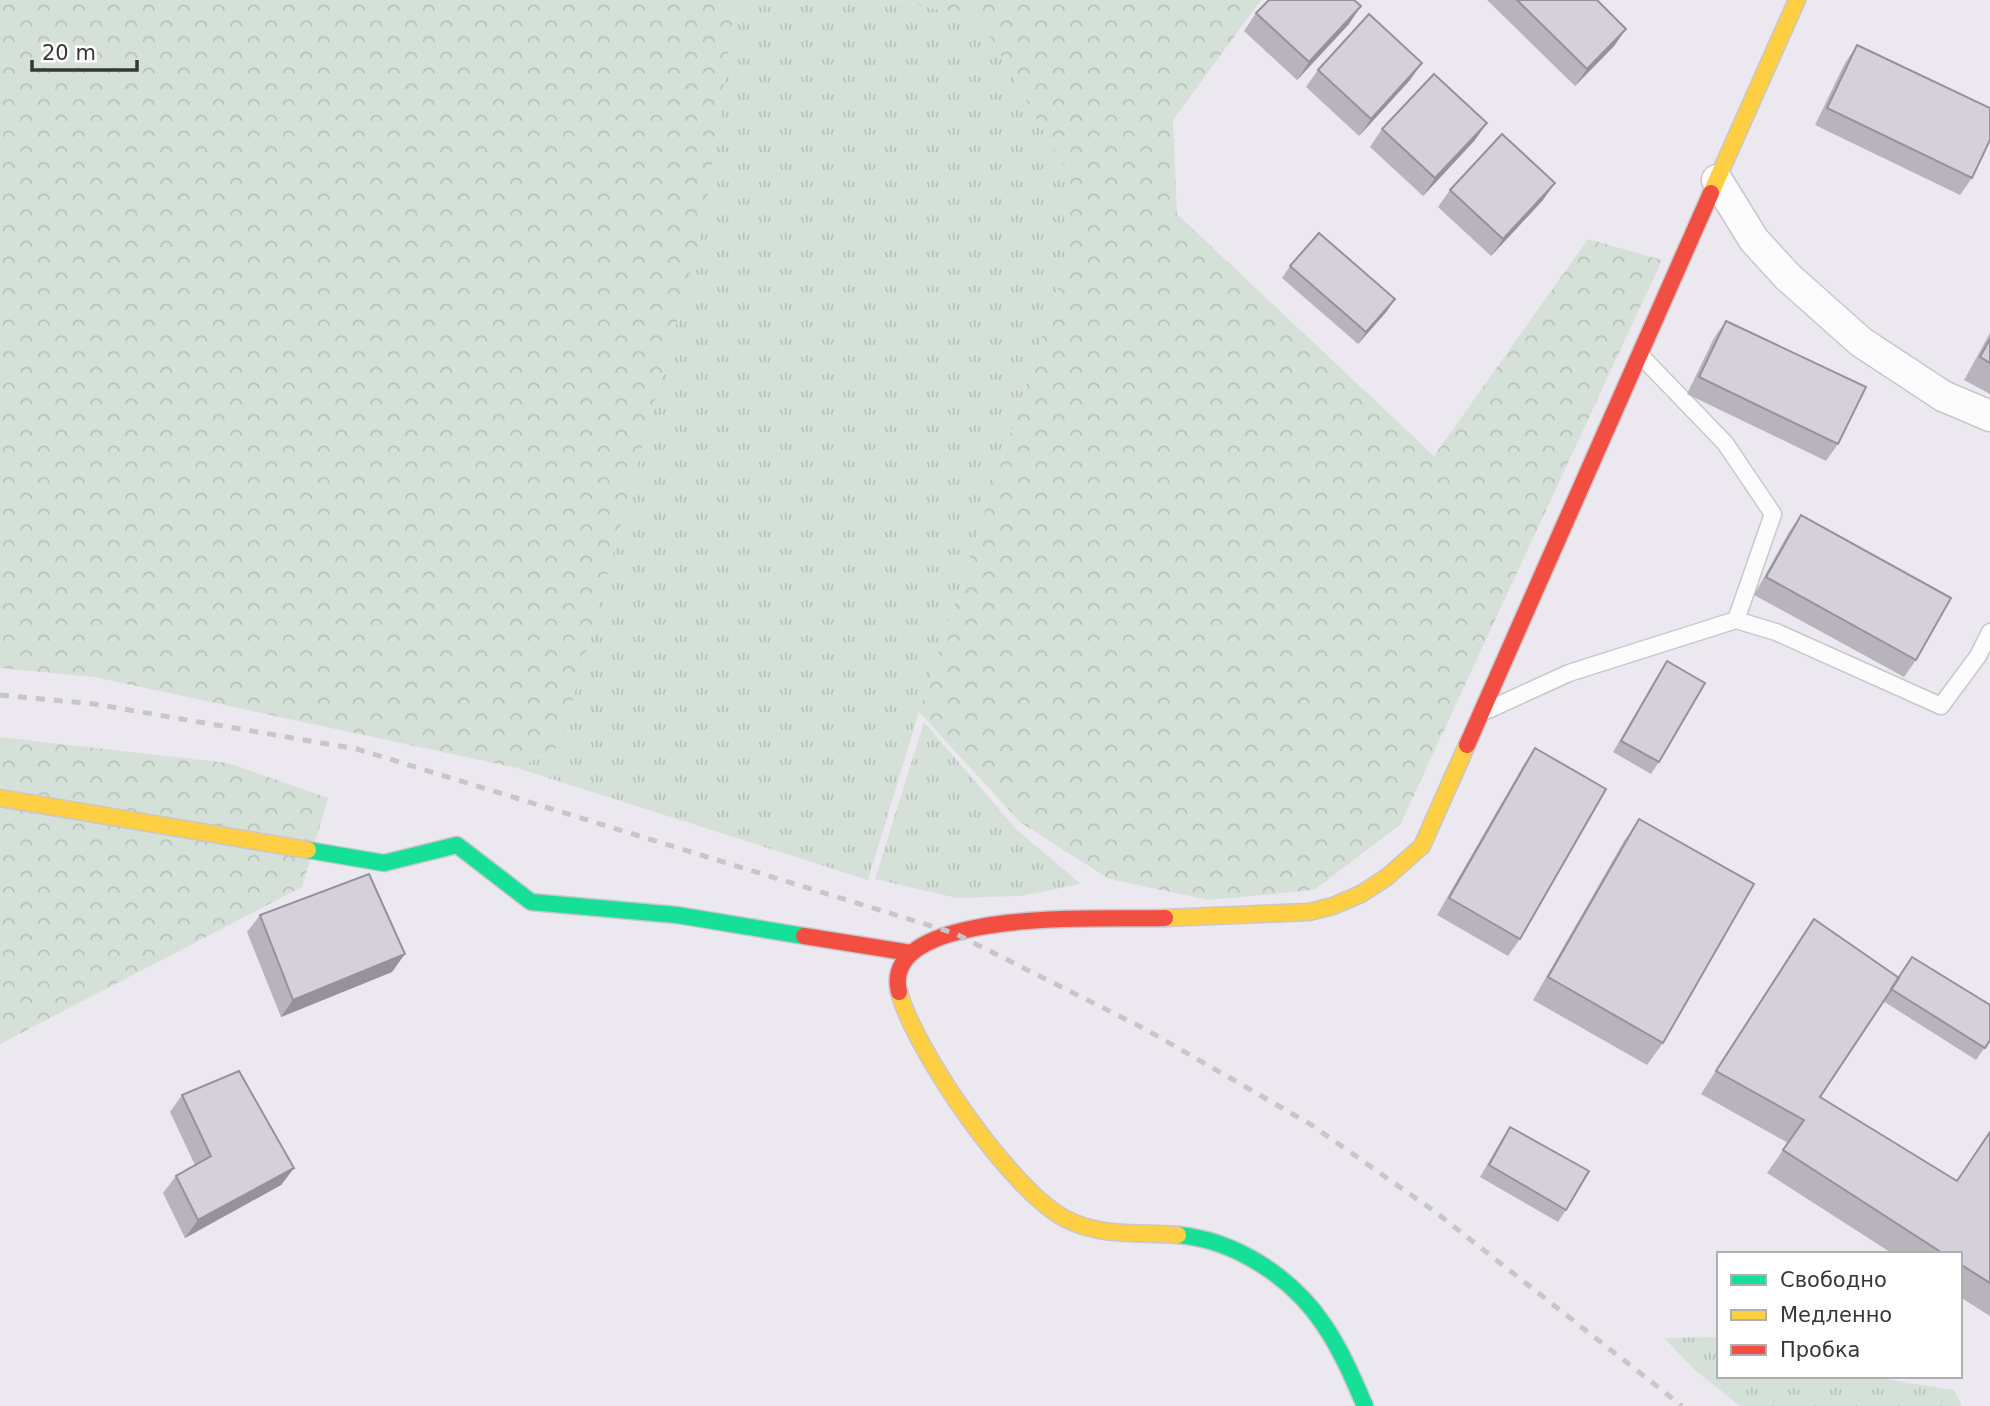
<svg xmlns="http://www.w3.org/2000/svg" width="1990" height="1406" font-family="'DejaVu Sans',sans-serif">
<defs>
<pattern id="grass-tufts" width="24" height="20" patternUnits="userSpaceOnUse" patternTransform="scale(1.75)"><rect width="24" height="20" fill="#d5e1d8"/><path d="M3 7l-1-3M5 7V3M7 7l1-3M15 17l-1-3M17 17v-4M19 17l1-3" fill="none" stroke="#b8c2ba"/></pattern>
<pattern id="forest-crowns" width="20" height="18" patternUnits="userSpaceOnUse" patternTransform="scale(1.75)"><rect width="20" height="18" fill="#d5e1d8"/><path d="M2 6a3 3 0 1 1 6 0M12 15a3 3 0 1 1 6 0" fill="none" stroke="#b8c2ba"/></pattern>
</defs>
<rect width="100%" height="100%" fill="#ece8f0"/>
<path fill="url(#grass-tufts)" d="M736,0H896L980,19L1067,172V260L919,712L868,880L517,768L560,746L704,223Z
M924,722L1016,829L1081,884L1021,896L957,898L875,879Z
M1719,1337V1376H1867L1954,1390L1962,1406H1740L1695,1370L1664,1338Z"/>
<path fill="url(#forest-crowns)" d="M0,0H736L704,223L560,746L517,768L94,677L0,668Z
M896,0H1261L1173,120L1177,214L1434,456L1588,239L1662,260L1400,825L1314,890L1209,900L1109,879L1020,822L919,712L1067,260V172L980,19Z
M0,737L228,763L328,798L302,887L0,1044Z"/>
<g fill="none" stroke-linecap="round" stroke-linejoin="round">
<defs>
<path id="lane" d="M1641,356L1725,443L1773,514L1736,620
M1488,710L1569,673L1736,620L1776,632L1941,706L1978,656L1990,632"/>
<path id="street" d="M1717,180L1754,240L1788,277L1861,342L1943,396L1990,416"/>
<path id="fast" d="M308,850L384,863L457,845L531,902L677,915L804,936
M1178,1235C1235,1240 1292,1277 1324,1325C1341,1350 1353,1378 1365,1406"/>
<path id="slow" d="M1711,193L1797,0
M0,798L308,850
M1165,918L1309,912L1333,906L1361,894L1387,877L1422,846L1467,745
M899,992C915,1051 1013,1194 1068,1220C1102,1237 1141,1232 1178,1235"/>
<path id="jam" d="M1467,745L1711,193
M804,936L911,953
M899,992C878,905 1117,920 1165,918"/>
</defs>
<use href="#lane" stroke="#c9c6cc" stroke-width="19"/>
<use href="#street" stroke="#c9c6cc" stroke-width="33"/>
<use href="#fast" stroke="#c9c6cc" stroke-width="19"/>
<use href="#slow" stroke="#c9c6cc" stroke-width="19"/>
<use href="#jam" stroke="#c9c6cc" stroke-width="19"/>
<use href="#lane" stroke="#fcfcfd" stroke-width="16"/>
<use href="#street" stroke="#fcfcfd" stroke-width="30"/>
<use href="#fast" stroke="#16e098" stroke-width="16"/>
<use href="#slow" stroke="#ffcf43" stroke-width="16"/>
<use href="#jam" stroke="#f24e42" stroke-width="16"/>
<path stroke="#c7c6c8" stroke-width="5" stroke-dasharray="9 9" stroke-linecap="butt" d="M0,695L94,704L357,749L954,933L1145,1029L1310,1124L1434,1211L1682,1406"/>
</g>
<path fill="#b7b4bc" d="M1487,0H1597L1626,29L1614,46L1575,86Z
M1256,13L1349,24L1297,80L1244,31Z
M1857,45L1972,178L1960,195L1815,125L1845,63Z
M1318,70L1410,80L1359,136L1306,87Z
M1382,129L1475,140L1423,196L1370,147Z
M1450,190L1543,200L1491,256L1438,207Z
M1290,266L1387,311L1358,344L1282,278Z
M1726,321L1838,444L1826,461L1687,394L1714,338Z
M1990,333V394L1964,380Z
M1801,515L1916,660L1904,677L1754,595L1789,532Z
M1667,661L1659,762L1651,774L1613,752L1659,673Z
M1535,748L1520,939L1508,956L1437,915L1523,766Z
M1639,819L1663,1043L1647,1065L1533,1000L1624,841Z
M260,915L392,972L281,1017L247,932Z
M1814,919L1898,977L1912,957L1990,1040L1976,1060L1883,1001L1820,1097L1957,1181L1990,1132V1316L1960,1297V1254H1893L1767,1173L1788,1143L1701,1094L1798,942Z
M182,1095L294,1168L281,1185L185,1238L163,1193L176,1176L195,1165L170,1112Z
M1510,1127L1566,1210L1558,1222L1480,1177L1502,1139Z"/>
<path fill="#959299" d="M1361,6L1349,24L1297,80L1309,62Z
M1626,29L1614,46L1575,86L1587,69Z
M1422,63L1410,80L1359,136L1371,119Z
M1487,123L1475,140L1423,196L1435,178Z
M1555,183L1543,200L1491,256L1503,239Z
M1395,299L1387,311L1358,344L1366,332Z
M405,954L392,972L281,1017L293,1000Z
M294,1168L281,1185L185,1238L198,1220Z"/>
<path fill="#d5d1db" stroke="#959299" stroke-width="2" d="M1269,0H1354L1361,6L1309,62L1256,13Z
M1517,0H1597L1626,29L1587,69Z
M1369,14L1422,63L1371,119L1318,70Z
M1857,45L1990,108V140L1972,178L1827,108Z
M1434,74L1487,123L1435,178L1382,129Z
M1502,134L1555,183L1503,239L1450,190Z
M1319,233L1395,299L1366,332L1290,266Z
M1726,321L1866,387L1838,444L1699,377Z
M1990,339V363L1980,357Z
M1801,515L1951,598L1916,660L1766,577Z
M1667,661L1705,683L1659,762L1621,741Z
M1535,748L1606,789L1520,939L1449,898Z
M1639,819L1754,884L1663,1043L1548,977Z
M369,874L405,954L293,1000L260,915Z
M1814,919L1899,978L1820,1097L1957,1181L1990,1132V1283L1960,1264V1254H1944L1783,1150L1804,1120L1716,1071Z
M1912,957L1990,1005V1040L1985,1048L1891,989Z
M239,1071L294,1168L198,1220L176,1176L211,1156L182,1095Z
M1510,1127L1589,1171L1566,1210L1489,1165Z"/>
<rect x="1717" y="1252" width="245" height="126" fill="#ffffff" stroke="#afaeb1" stroke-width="2"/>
<rect x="1731" y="1275" width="35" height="10" fill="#16e098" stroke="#afaeb1" stroke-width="2"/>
<text x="1780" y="1287" font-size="21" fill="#38353b">Свободно</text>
<rect x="1731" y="1310" width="35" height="10" fill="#ffcf43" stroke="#afaeb1" stroke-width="2"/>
<text x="1780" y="1322" font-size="21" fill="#38353b">Медленно</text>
<rect x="1731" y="1345" width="35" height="10" fill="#f24e42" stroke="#afaeb1" stroke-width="2"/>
<text x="1780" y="1357" font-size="21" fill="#38353b">Пробка</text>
<path d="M32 60v10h105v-10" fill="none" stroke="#38353b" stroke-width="3.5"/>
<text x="42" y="60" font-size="21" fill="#38353b" stroke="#ffffff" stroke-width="5" paint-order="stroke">20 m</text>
</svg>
